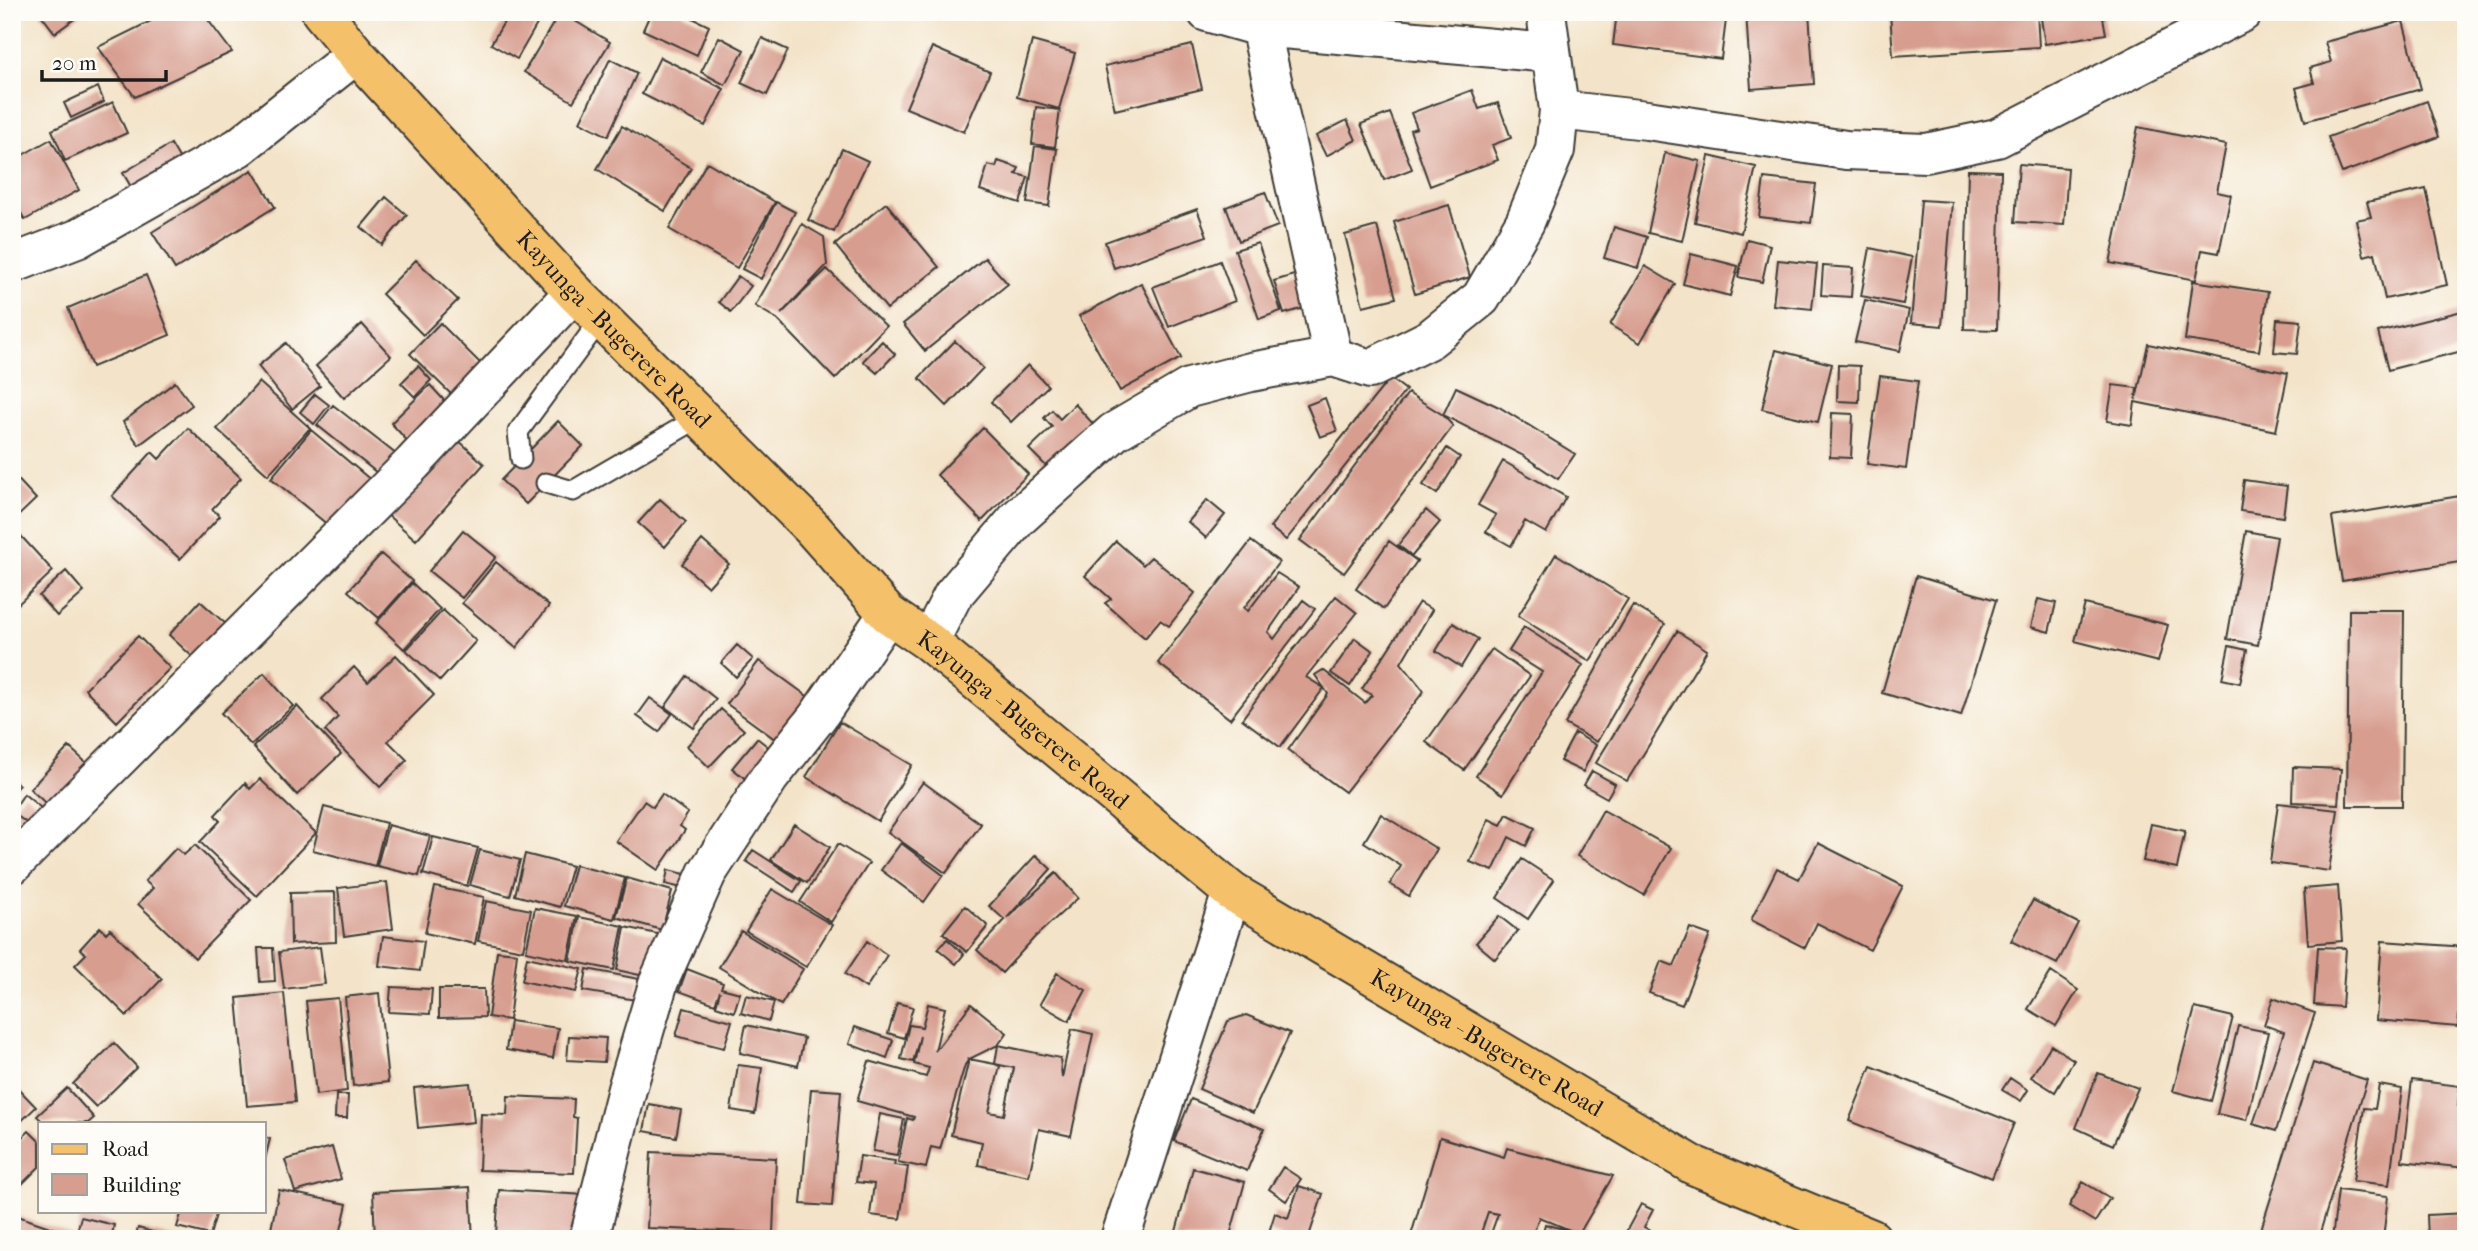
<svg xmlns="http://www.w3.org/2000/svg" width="2478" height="1251" font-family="'IM FELL French Canon',serif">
<rect width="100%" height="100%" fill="#fdfcf7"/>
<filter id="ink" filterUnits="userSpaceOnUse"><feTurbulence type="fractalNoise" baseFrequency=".0143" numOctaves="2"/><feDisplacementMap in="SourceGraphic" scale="14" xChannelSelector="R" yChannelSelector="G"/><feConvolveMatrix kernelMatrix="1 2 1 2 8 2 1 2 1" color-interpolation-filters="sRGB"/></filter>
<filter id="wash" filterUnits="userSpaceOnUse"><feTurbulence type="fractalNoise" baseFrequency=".00686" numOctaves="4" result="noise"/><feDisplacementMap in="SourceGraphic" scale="28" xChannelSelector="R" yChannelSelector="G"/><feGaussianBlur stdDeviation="1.57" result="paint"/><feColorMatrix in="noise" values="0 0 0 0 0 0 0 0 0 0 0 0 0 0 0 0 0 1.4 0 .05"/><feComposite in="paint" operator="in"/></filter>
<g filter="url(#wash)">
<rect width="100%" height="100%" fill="#f3e3c8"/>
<g id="blocks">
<path fill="#d79d8f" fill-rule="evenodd" d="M39,12H84L55,33Z
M169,12H202L232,52L135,97L98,47Z
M510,12H544L517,59L491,44Z
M560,12L610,42L573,102L524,72Z
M651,12H680L709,26L697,55L643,30Z
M1617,12H1727L1721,59L1613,45Z
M1746,12H1809L1814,84L1751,89Z
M1890,12H2037L2039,47L1893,56Z
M2040,12H2102L2106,34L2045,44Z
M2403,21L2421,89L2305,121L2296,88L2314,83L2310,68L2331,62L2325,42Z
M719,37L744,50L725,85L701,72Z
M762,38L788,50L767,95L741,83Z
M1032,41L1075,53L1059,109L1017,97Z
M1192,45L1202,89L1115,110L1105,66Z
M932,47L990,72L964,132L906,108Z
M660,57L724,89L705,126L642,94Z
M610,59L637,73L608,136L580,122Z
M98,87L104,102L71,118L64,103Z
M1472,90L1479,109L1498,103L1511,138L1492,145L1498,160L1430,186L1410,130L1417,128L1411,113Z
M2427,101L2439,137L2342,173L2328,137Z
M113,102L127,133L65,161L52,130Z
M1036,107L1060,110L1055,147L1032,144Z
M1390,113L1412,169L1384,180L1361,124Z
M1347,120L1356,140L1326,156L1316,136Z
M622,126L691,168L665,211L597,169Z
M2138,127L2226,145L2217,192L2231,195L2219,253L2202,250L2196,280L2110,263Z
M51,139L79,190L25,220L12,197V161Z
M171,144L185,168L137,197L123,173Z
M1035,146L1057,149L1049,206L1027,203Z
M842,149L868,161L834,232L808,220Z
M1665,153L1700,161L1682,241L1648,233Z
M1709,156L1756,167L1741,233L1695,222Z
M998,161L1019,168L1016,174L1028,177L1020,203L980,190L988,165L996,167Z
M707,162L775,202L737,268L669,229Z
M2019,164L2068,168L2064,225L2015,222Z
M252,170L275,207L175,269L152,232Z
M1968,170L2001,171L1997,330L1964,329Z
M1764,178L1816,184L1811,223L1759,217Z
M2426,189L2447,285L2385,299L2375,253L2364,256L2356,220L2371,217L2367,202Z
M1265,192L1278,226L1239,241L1226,207Z
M386,197L407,215L382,245L361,227Z
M1921,200L1952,202L1942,326L1911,323Z
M776,202L795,212L761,279L742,269Z
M886,203L939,267L887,309L835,245Z
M1449,205L1470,277L1415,294L1394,222Z
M1197,209L1207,236L1114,268L1105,242Z
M802,224L824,237L827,265L781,314L827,269L886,326L835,379L777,319L755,306Z
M1377,226L1396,298L1363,306L1345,235Z
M1614,227L1647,237L1638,268L1604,258Z
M1747,239L1770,245L1762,282L1738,277Z
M1258,243L1281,311L1259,319L1235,250Z
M1870,248L1912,257L1903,304L1861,296Z
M1691,254L1738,266L1730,296L1683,284Z
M985,258L1008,284L925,351L903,324Z
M416,260L458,300L423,335L382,294Z
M1778,260L1817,264L1812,309L1773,305Z
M1220,261L1235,301L1169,327L1153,287Z
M1645,266L1675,284L1640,343L1610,325Z
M1823,266L1853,268L1851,297L1821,295Z
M1304,272L1314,305L1284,314L1274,281Z
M146,275L170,335L92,367L68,308Z
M738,276L751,286L731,312L719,302Z
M2193,281L2268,292L2259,351L2185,340Z
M1141,283L1181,358L1120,391L1079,316Z
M1865,300L1909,310L1900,351L1855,342Z
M2462,311L2466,327V350L2388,370L2378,332Z
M2277,319L2301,321L2297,354L2274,352Z
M440,323L484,367L454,397L410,354Z
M362,324L391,356L344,398L316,366Z
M882,341L895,354L877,373L863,361Z
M955,341L983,368L947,406L919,378Z
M286,343L320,386L292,409L258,366Z
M2148,344L2288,373L2276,431L2135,402L2132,425L2107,421L2113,385L2137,388L2136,400Z
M1776,350L1832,364L1818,422L1762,409Z
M1028,365L1048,386L1011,422L991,402Z
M1838,365L1860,366L1859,402L1837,401Z
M418,366L431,380L415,397L401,383Z
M1880,376L1918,381L1906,469L1867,464Z
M1390,378L1406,390L1286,540L1270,527Z
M175,382L192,405L139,445L123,422Z
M259,382L310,428L268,475L217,429Z
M430,385L452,409L412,446L391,423Z
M1456,387L1499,407L1575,454L1558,479L1522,455L1443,415Z
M1408,393L1443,415L1453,426L1344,573L1300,540Z
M315,394L329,405L314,424L300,412Z
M1325,398L1337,431L1320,437L1307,405Z
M1075,404L1094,425L1049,469L1029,449L1052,427L1044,418L1052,410L1060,419Z
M333,405L397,455L381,476L317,425Z
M1832,413L1853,414L1851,458L1830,457Z
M558,421L583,446L526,504L501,480Z
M188,428L241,478L212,509L220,516L180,559L112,496L152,452L159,459Z
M983,428L1028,474L982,521L937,475Z
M311,430L373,482L334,530L271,478Z
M454,436L484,464L416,540L386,514Z
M1447,448L1460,457L1437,494L1423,485Z
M1503,461L1566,497L1546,533L1525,521L1511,546L1486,532L1496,515L1478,505Z
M12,473L36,499L12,522Z
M2244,480L2287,486L2283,517L2240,511Z
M2466,495V561L2342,581L2332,517Z
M660,499L686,522L665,547L638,523Z
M1207,500L1225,515L1206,538L1188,522Z
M1426,510L1440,522L1412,556L1398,545Z
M463,530L496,557L462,598L429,571Z
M2246,531L2277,537L2258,645L2227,639Z
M21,536L53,571L12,610V544Z
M702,540L729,564L708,587L682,564Z
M1116,541L1143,565L1151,557L1195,593L1169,626L1160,620L1145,638L1105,603L1111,599L1085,576Z
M1251,541L1279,562L1244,608L1248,611L1277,573L1299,587L1268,632L1274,639L1303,600L1315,609L1230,719L1158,663Z
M1389,541L1417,561L1384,609L1356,589Z
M381,554L412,581L379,618L348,591Z
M1556,554L1628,599L1590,661L1518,616Z
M496,562L549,606L516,648L462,603Z
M66,571L84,592L57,616L39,596Z
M1916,576L1996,600L1961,716L1882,693Z
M412,583L440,609L404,649L376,623Z
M1336,596L1357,613L1306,677L1324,688L1315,675L1323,670L1365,703L1372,695L1362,689L1419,602L1432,610L1401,663L1424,691L1345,792L1288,750L1328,694L1324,688L1280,747L1242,719L1285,660Z
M2038,599L2056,603L2049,632L2031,627Z
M200,601L227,625L196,660L169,635Z
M2085,604L2168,625L2158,662L2075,641Z
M1633,605L1665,624L1597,742L1565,724Z
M443,610L476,641L440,681L406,650Z
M2349,610H2404L2402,806H2347Z
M1453,623L1478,639L1461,667L1436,651Z
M1524,627L1583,665L1503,794L1476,776L1542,672L1509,651Z
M1677,631L1707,650L1627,781L1596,763Z
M138,636L170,668L117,722L85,689Z
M1355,638L1373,651L1350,686L1331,673Z
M737,645L753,659L736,677L721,663Z
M2229,646L2247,650L2240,683L2222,679Z
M1492,649L1530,676L1464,770L1426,742Z
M396,655L434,695L388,741L407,760L380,787L325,731L338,717L322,699L354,667L368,682Z
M759,661L814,701L783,745L727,704Z
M264,673L293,706L251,745L221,713Z
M687,676L716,699L694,728L665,707Z
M650,698L672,714L659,732L637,716Z
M297,706L341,754L297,795L253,747Z
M721,709L744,730L709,767L687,746Z
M840,722L912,765L878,821L806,777Z
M1575,733L1596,745L1583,772L1560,761Z
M757,738L777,754L753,785L732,768Z
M69,747L90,766L51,808L30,789Z
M2293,767L2341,769L2338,804L2292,802Z
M1592,771L1615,784L1607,798L1584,785Z
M12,778L19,785L12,792Z
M260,779L316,833L257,896L200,842L220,821L215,815L245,783L250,789Z
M923,782L981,824L946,873L888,832Z
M24,794L41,808L28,824L12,812Z
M662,794L688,813L680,826L685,830L658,870L616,841L644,801L653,807Z
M2278,803L2338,810L2329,871L2270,863Z
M324,807L386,823L375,866L313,850Z
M1603,810L1671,848L1644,895L1577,856Z
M1381,814L1437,849L1409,896L1390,884L1401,866L1364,842Z
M1507,814L1535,828L1526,846L1509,837L1493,871L1470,862L1489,819L1501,825Z
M794,824L830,847L807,883L771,860Z
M2151,824L2185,831L2177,868L2143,861Z
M388,825L430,836L419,876L377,866Z
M433,837L478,848L467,886L423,874Z
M901,843L943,875L924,902L881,870Z
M1818,843L1903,886L1870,950L1817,923L1805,948L1751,920L1777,868L1799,879Z
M838,844L869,863L831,922L800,902Z
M195,845L251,900L195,958L138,904L153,888L145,881L176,848L184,855Z
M480,850L520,860L510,896L470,885Z
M753,850L801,881L794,892L746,861Z
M525,854L572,866L560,907L515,895Z
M1036,855L1051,869L1007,918L1056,873L1078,898L1035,937L1002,973L977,950L1005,920L989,906Z
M1522,859L1554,880L1528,919L1497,898Z
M575,865L625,878L614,919L564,906Z
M668,870L685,874L682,888L665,884Z
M627,878L672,891L662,930L616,917Z
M387,882L393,929L344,936L338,888Z
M2338,886L2342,941L2308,944L2304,889Z
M435,887L484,897L475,944L425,933Z
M772,889L832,925L806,967L746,931Z
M335,892L336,942L291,944L290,893Z
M2033,900L2078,923L2057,964L2011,941Z
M486,901L531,910L523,950L478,941Z
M965,906L988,926L967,952L943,933Z
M535,908L577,916L568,960L526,951Z
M1499,916L1518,931L1495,959L1476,943Z
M579,917L623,926L614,970L570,961Z
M100,927L106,933L110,929L162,979L127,1016L75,965L86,954L80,949Z
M625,927L662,935L653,978L617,970Z
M1690,928L1710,935L1682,1005L1649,993L1661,961L1674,966Z
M741,931L803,969L781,1005L719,967Z
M383,936L424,941L420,971L379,966Z
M947,939L964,954L956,964L938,949Z
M867,941L887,955L866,988L845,974Z
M2382,941L2465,947L2458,1027L2376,1020Z
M320,947L325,984L284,989L279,952Z
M2318,947L2346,948L2342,1007L2314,1005Z
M258,948H273L275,981L260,982Z
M497,951L517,953L509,1020L488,1017Z
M527,957L582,969L576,992L522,981Z
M587,969L639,979L636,1000L583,991Z
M687,969L723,983L721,988L740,993L734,1012L716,1006L720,991L715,1004L679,991Z
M2051,972L2078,990L2056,1026L2028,1009Z
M1057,973L1086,990L1069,1021L1040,1004Z
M391,987L432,989L430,1014L389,1012Z
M439,989H484L485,1017L439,1018Z
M284,993L295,1102L247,1106L237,998Z
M379,993L388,1082L353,1086L345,997Z
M746,995L774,1002L769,1021L741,1013Z
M338,998L347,1091L316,1095L306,1001Z
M2273,998L2315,1013L2276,1131L2253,1124L2284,1032L2264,1025Z
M897,1003L913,1007L904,1038L888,1033Z
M928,1004L945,1008L935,1051L971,1004L1007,1033L998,1045L969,1059L995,1064L998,1045L1060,1058L1062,1078L1072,1029L1093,1034L1071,1136L1039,1129L1029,1176L978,1165L982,1142L951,1135L969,1059L965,1065L940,1149L931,1147L926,1168L898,1162L907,1118L913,1120L914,1117L857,1101L869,1061L926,1077L929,1068L914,1064L920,1036L913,1062L901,1059L909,1025L922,1027ZM995,1064L1014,1068L1004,1115L989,1112L1000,1066Z
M684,1008L732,1021L724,1048L676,1036Z
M2195,1008L2233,1017L2211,1101L2173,1091Z
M1246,1015L1290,1033L1253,1113L1199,1089L1228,1021Z
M510,1021L558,1028L553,1058L506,1050Z
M746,1025L804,1038L798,1066L740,1053Z
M2238,1026L2268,1032L2247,1120L2217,1114Z
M855,1027L893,1040L887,1058L849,1044Z
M569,1036L606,1038L604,1062L567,1060Z
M114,1043L137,1067L96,1107L73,1084Z
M2051,1045L2074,1060L2055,1092L2031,1077Z
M2313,1063L2367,1080L2318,1239H2258Z
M738,1065L762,1068L755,1114L731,1110Z
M1871,1066L2014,1123L1992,1178L1849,1121Z
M2098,1073L2138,1088L2113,1145L2076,1128Z
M2010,1078L2028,1090L2021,1101L2002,1090Z
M2412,1080L2460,1086L2458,1106L2466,1107V1168L2402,1161Z
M12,1082L36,1107L12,1130Z
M470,1083L474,1122L418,1128L414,1088Z
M2379,1085L2402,1089L2389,1185L2353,1181L2364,1108L2375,1109Z
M67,1088L94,1118L88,1123H44L37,1116Z
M811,1089L841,1091L832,1206L801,1204Z
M336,1095H348L347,1118H335Z
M508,1096L574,1099L573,1117L577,1118L574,1173L479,1170L481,1114L507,1115Z
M1191,1099L1264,1129L1247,1171L1174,1141Z
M649,1104L681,1110L676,1137L644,1131Z
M880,1114L904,1119L897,1155L873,1151Z
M29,1131L40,1142V1166L16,1190L12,1186V1148Z
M264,1137L270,1139L265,1159H264Z
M1440,1137L1504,1157L1507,1148L1613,1176L1576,1239H1541L1545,1224L1577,1233L1539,1217L1531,1239H1489L1498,1214L1488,1212L1479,1239H1410Z
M332,1147L341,1179L295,1192L285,1160Z
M651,1152L776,1158L773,1233L647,1228Z
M860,1156L895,1161L894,1165L908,1167L900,1219L870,1215L874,1184L856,1182Z
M1283,1167L1301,1179L1286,1201L1269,1189Z
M1193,1168L1245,1182L1229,1239H1174Z
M2083,1182L2110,1198L2095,1222L2069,1206Z
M1299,1186L1323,1194L1308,1239H1290L1269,1232L1275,1213L1288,1218Z
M470,1187L473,1239H375L373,1192Z
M279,1190L347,1204L339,1239H269Z
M499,1190L586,1195L583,1239L496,1234Z
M2338,1190L2388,1196L2383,1239H2332Z
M1641,1204L1653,1210L1644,1227L1651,1231L1646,1239H1622Z
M182,1211H217L210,1235L177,1227Z
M2466,1213V1239H2428L2427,1215Z
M12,1214L73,1235L72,1239H12Z
M81,1217L114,1225L111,1239H75Z
M138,1228L174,1238V1239H135Z"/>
</g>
</g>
<g filter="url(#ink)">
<use href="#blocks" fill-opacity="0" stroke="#3c3a36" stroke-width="2"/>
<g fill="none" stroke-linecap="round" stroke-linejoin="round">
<defs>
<path id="service" d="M521,459L518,432L601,319
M546,483L573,491L700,417"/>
<path id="minor" d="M1207,12L1260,27L1550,53
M1257,12L1333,357
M1559,110L1647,120L1846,150L1926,153L1997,138L2243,12
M12,264L77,239L239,147L356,54
M929,642L953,595L1018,518L1114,432L1189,388L1251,372L1333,357L1370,369L1430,339L1481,298L1525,222L1555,150L1559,110L1546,12
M12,865L413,463L574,292
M589,1239L627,1089L659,981L707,873L769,778L818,716L888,614"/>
<path id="tertiary" d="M1120,1239L1232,892"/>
<g id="primary">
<path id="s1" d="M321,12L356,54L574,292L811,527L888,614L929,642L1232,892L1693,1165L1872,1239"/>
</g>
</defs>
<use href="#service" stroke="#3c3a36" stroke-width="23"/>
<use href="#minor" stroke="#3c3a36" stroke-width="42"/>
<use href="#tertiary" stroke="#3c3a36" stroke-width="42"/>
<use href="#primary" stroke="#3c3a36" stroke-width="42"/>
<use href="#service" stroke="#fff" stroke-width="19"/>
<use href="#minor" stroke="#fff" stroke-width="38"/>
<use href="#tertiary" stroke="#fff" stroke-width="38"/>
<use href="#primary" stroke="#f4c16a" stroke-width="38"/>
</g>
</g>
<g text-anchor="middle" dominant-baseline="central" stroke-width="5" stroke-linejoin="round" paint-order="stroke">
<g font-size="24" fill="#1c1c1c" stroke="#fdfcf7">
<text stroke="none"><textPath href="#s1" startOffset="432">Kayunga - Bugerere Road</textPath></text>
<text stroke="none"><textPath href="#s1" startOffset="999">Kayunga - Bugerere Road</textPath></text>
<text stroke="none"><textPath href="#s1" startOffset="1566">Kayunga - Bugerere Road</textPath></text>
</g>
</g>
<rect width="2478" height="1251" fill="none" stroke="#fdfcf7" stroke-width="42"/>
<rect x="38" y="1122" width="228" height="91" fill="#fdfcf7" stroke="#a3a29f" stroke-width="2"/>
<rect x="52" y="1144" width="35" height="10" fill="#f4c16a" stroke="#a3a29f" stroke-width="2"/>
<text x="102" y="1156" font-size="21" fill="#1c1c1c">Road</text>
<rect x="52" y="1174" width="35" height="21" fill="#d79d8f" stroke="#a3a29f" stroke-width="2"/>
<text x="102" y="1192" font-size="21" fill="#1c1c1c">Building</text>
<path d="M42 70v10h124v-10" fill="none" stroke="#1c1c1c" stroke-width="3.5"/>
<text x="52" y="70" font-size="21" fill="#1c1c1c" stroke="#fdfcf7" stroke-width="5" paint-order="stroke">20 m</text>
</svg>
